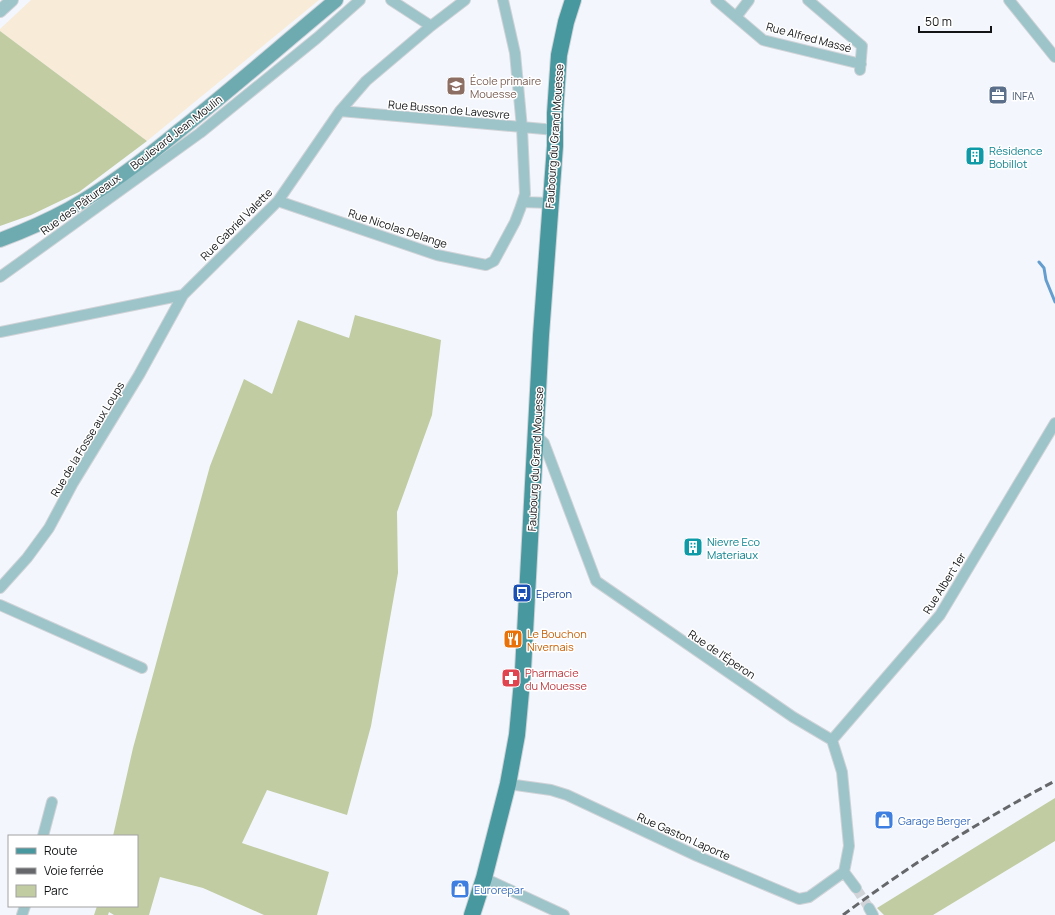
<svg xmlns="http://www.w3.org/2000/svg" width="1055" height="915" font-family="Manrope,sans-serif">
<rect width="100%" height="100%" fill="#f3f7fd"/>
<path fill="#f8ebd7" d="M31,0H319L147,141L0,31V29Z"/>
<path fill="#c1cca2" d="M0,31L147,141L79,192L31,215L0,226Z
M355,315L441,340L432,415L397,512L398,573L371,726L347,815L267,790L242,843L329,872L317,915H264L203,888L160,877L149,915H114L109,912L108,915H94L97,906H137V836H113L133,748L210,466L244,379L272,394L298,320L349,338Z
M1055,798V841L933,915H884L877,908Z"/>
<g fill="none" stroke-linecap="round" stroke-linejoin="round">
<path stroke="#659ece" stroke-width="3" d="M1039,262L1044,268L1046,280L1055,302"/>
<path stroke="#d1d5da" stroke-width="10" stroke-dasharray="10 5" stroke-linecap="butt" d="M856,888L869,908"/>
<defs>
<path id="minor" d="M391,0L431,26
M716,0L763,40L861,64
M808,0L862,46L860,70
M1009,0L1055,57
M736,17L749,0
M340,111L555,130
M278,201L437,255L486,265L494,261L515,222L520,209L525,194L522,128L515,53L503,0
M523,202L550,203
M0,277L200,133L317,38L360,0
M0,332L183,295L278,201L340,111L366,81L431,26L465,0
M536,440H541L544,443L596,581L793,717L832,740L842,772L849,846L844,872
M0,588L27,558L49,528L73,483L139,375L183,295
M0,605L142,668
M832,740L940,615L1055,423
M508,784L551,790L567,795L697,856L799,899L809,897L844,872
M43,836L52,802
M844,872L856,888
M484,878L564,915
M869,908L873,915
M22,915L25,906"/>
<path id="tertiary" d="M0,11L12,0"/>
<path id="secondary" d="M0,240C24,231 47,221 69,209C108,187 145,159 180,130C233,88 284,43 336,0"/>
<path id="primary" d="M472,915L484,878L508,784L517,735L523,670L541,335L555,146V113L559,55L566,22L573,0"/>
</defs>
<use href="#minor" stroke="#cfd3d8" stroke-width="12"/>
<use href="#tertiary" stroke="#cfd3d8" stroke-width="14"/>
<use href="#secondary" stroke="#cfd3d8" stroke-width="16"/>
<use href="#primary" stroke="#cfd3d8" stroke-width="18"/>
<use href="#minor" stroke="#9dc4c8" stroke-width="10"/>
<use href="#tertiary" stroke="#9dc4c8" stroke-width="12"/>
<use href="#secondary" stroke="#6eabb1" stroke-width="14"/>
<use href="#primary" stroke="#4898a0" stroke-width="16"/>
<path stroke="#65676a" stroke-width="3" stroke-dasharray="8 4" stroke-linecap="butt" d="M843,915C910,865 981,820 1055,781"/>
</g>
<defs>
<symbol id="school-square" viewBox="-11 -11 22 22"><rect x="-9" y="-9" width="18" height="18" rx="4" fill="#8d6e63" stroke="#fff"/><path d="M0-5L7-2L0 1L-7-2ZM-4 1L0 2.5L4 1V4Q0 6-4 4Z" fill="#fff"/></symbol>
<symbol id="office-square" viewBox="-11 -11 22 22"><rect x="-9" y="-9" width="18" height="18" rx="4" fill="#5c6f8a" stroke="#fff"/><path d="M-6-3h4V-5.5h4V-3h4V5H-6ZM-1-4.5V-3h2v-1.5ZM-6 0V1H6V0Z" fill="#fff"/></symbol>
<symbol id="building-square" viewBox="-11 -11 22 22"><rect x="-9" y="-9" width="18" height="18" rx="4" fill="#0f9aa8" stroke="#fff"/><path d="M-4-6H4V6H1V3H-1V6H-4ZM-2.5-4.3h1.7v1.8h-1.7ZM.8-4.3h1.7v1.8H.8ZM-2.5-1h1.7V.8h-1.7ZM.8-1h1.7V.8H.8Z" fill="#fff"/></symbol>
<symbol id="bus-square" viewBox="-11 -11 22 22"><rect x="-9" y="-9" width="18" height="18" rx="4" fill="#1a4fb4" stroke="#fff"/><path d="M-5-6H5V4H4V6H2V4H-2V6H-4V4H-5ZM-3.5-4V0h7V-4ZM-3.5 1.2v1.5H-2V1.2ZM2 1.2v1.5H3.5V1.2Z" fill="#fff"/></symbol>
<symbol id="restaurant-square" viewBox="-11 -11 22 22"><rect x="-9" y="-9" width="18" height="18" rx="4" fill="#e8710a" stroke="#fff"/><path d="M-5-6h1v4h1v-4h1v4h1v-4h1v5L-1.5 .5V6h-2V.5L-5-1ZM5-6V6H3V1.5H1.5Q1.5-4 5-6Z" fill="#fff"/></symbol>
<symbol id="pharmacy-square" viewBox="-11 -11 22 22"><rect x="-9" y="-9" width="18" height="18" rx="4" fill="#e0444e" stroke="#fff"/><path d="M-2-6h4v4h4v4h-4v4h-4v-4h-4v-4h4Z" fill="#fff"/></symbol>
<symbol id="shop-square" viewBox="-11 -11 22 22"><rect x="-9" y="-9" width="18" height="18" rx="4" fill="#3f7fe0" stroke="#fff"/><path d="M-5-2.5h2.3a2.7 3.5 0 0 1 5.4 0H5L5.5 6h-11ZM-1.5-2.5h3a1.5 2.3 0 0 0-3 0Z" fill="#fff"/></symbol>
</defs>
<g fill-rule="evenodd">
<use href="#school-square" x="445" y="75" width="22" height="22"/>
<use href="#office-square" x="987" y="84" width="22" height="22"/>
<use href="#building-square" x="964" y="145" width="22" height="22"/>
<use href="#building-square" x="682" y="536" width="22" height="22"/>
<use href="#bus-square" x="511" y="582" width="22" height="22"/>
<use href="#restaurant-square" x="502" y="628" width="22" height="22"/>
<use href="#pharmacy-square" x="500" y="667" width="22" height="22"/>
<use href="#shop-square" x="873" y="809" width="22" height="22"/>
<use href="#shop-square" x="449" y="878" width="22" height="22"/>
</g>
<g text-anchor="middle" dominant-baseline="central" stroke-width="3" stroke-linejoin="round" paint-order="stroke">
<g font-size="11" fill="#131416" stroke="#fff">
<text transform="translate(809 37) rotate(15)">Rue Alfred Massé</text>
<text transform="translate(449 109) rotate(5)">Rue Busson de Lavesvre</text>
<text transform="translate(176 132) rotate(-38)">Boulevard Jean Moulin</text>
<text transform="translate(554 136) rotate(-86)">Faubourg du Grand Mouesse</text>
<text transform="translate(80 204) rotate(-36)">Rue des Pâtureaux</text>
<text transform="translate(236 224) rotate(-45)">Rue Gabriel Valette</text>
<text transform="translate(398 228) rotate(18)">Rue Nicolas Delange</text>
<text transform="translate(87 439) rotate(-59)">Rue de la Fosse aux Loups</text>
<text transform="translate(535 459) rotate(-87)">Faubourg du Grand Mouesse</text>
<text transform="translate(944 583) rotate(-58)">Rue Albert 1er</text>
<text transform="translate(722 654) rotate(34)">Rue de l'Éperon</text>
<text transform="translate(684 836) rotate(24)">Rue Gaston Laporte</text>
</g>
<g font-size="11" fill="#785e54" stroke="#fff" text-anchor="start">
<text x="470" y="80">École primaire<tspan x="470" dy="13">Mouesse</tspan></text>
</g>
<g font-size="11" fill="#4e5e75" stroke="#fff" text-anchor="start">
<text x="1012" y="95">INFA</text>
</g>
<g font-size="11" fill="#0d838f" stroke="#fff" text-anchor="start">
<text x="989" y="150">Résidence<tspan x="989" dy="13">Bobillot</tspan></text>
<text x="707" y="541">Nievre Eco<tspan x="707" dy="13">Materiaux</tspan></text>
</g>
<g font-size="11" fill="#164399" stroke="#fff" text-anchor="start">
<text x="536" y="593">Eperon</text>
</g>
<g font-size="11" fill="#c56008" stroke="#fff" text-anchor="start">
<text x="527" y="633">Le Bouchon<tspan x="527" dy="13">Nivernais</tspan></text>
</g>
<g font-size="11" fill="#be3a42" stroke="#fff" text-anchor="start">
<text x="525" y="672">Pharmacie<tspan x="525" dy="13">du Mouesse</tspan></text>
</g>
<g font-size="11" fill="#366cbe" stroke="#fff" text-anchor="start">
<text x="898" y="820">Garage Berger</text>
<text x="474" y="889">Eurorepar</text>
</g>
</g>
<rect x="8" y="835" width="130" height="72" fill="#ffffff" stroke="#a1a1a2"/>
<rect x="16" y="848" width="20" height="6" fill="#4898a0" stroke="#a1a1a2"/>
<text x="44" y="855" font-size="12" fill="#131416">Route</text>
<rect x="16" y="868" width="20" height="6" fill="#65676a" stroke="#a1a1a2"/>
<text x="44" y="875" font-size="12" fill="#131416">Voie ferrée</text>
<rect x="16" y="885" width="20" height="12" fill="#c1cca2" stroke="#a1a1a2"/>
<text x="44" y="895" font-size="12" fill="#131416">Parc</text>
<path d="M919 26v6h72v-6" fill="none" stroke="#131416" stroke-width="2"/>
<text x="925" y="26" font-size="12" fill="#131416" stroke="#ffffff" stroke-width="3" paint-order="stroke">50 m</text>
</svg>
